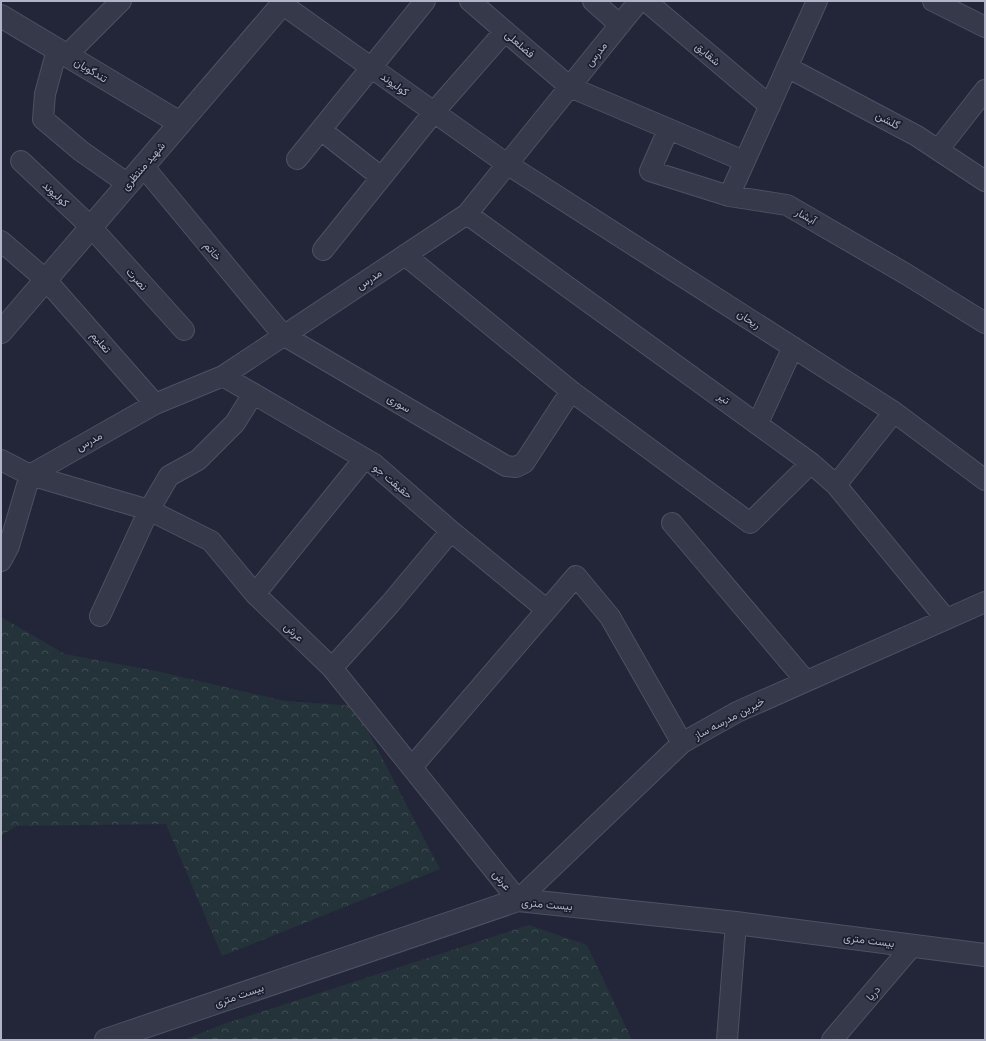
<svg xmlns="http://www.w3.org/2000/svg" width="986" height="1041" font-family="'DM Sans',Vazirmatn,sans-serif">
<defs>
<pattern id="forest-crowns" width="20" height="18" patternUnits="userSpaceOnUse"><rect width="20" height="18" fill="#24323a"/><path d="M2 6a3 3 0 1 1 6 0M12 15a3 3 0 1 1 6 0" fill="none" stroke="#414d55"/></pattern>
</defs>
<rect width="100%" height="100%" fill="#232639"/>
<path fill="url(#forest-crowns)" d="M1,617L65,654L156,671L285,701L355,706L440,869L222,956L166,824L16,826L1,836Z
M529,925L587,945L632,1040H183L224,1024Z"/>
<g fill="none" stroke-linecap="round" stroke-linejoin="round">
<defs>
<path id="minor" d="M470,1L570,87L744,161
M593,1L620,25
M646,1L770,106
M933,1L985,27
M282,4L507,164L894,412L985,480
M57,50L45,94L43,119L81,151L128,184
M67,55L121,1
M787,67L917,136L985,181
M321,130L381,177
M668,130L650,171L729,196L787,205L906,274L985,323
M938,150L985,90
M297,159L425,1
M21,161L91,227L184,330
M143,166L283,335L506,466L516,467L524,463L571,391
M729,196L817,1
M467,214L811,463L836,485L946,619
M1,241L46,280L155,404
M323,250L434,112L505,31
M405,255L571,391L750,523L811,463
M223,376L374,464L451,531L547,610
M758,423L793,347
M1,460L30,475L149,510L211,541L255,594L332,668L518,900L682,743L737,712L985,602
M836,485L894,412
M672,523L805,680
M1,561L9,546L30,475L155,404L223,376L467,214L639,1
M255,594L364,459
M100,616L149,510L169,476L198,460L235,423L253,394
M332,668L390,604L451,531
M412,767L576,576L610,617L682,743
M727,1040L736,923
M832,1040L913,945"/>
<path id="tertiary" d="M1,16L180,123
M1,332L285,1
M106,1040L518,900L736,923L985,955"/>
</defs>
<use href="#minor" stroke="#4e5161" stroke-width="22"/>
<use href="#tertiary" stroke="#4e5161" stroke-width="24"/>
<use href="#minor" stroke="#36394a" stroke-width="20"/>
<use href="#tertiary" stroke="#36394a" stroke-width="22"/>
</g>
<g text-anchor="middle" dominant-baseline="central" stroke-width="3.5" stroke-linejoin="round" paint-order="stroke">
<g font-size="11" fill="#b1b4c6" stroke="#1b1e2e">
<text transform="translate(520 44) rotate(41)">فضلعلی</text>
<text transform="translate(596 54) rotate(-51)">مدرس</text>
<text transform="translate(708 54) rotate(40)">شقایق</text>
<text transform="translate(91 70) rotate(31)">تندگویان</text>
<text transform="translate(395 84) rotate(35)">کولیوند</text>
<text transform="translate(888 120) rotate(28)">گلشن</text>
<text transform="translate(143 166) rotate(-49)">شهید منتظری</text>
<text transform="translate(56 194) rotate(43)">کولیوند</text>
<text transform="translate(806 216) rotate(30)">آبشار</text>
<text transform="translate(213 251) rotate(50)">خاتم</text>
<text transform="translate(137 279) rotate(48)">نصرت</text>
<text transform="translate(369 279) rotate(-33)">مدرس</text>
<text transform="translate(749 319) rotate(33)">ریحان</text>
<text transform="translate(101 342) rotate(49)">تعلیم</text>
<text transform="translate(724 398) rotate(36)">تیر</text>
<text transform="translate(399 403) rotate(30)">سوری</text>
<text transform="translate(89 441) rotate(-29)">مدرس</text>
<text transform="translate(393 481) rotate(40)">حقیقت جو</text>
<text transform="translate(294 632) rotate(43)">عرش</text>
<text transform="translate(729 718) rotate(-28)">خیرین مدرسه ساز</text>
<text transform="translate(502 880) rotate(51)">عرش</text>
<text transform="translate(547 904) rotate(5)">بیست متری</text>
<text transform="translate(869 940) rotate(7)">بیست متری</text>
<text transform="translate(873 993) rotate(-49)">دریا</text>
<text transform="translate(239 995) rotate(-19)">بیست متری</text>
</g>
</g>
<rect width="986" height="1041" fill="none" stroke="#b1b4c6" stroke-width="4"/>
</svg>
